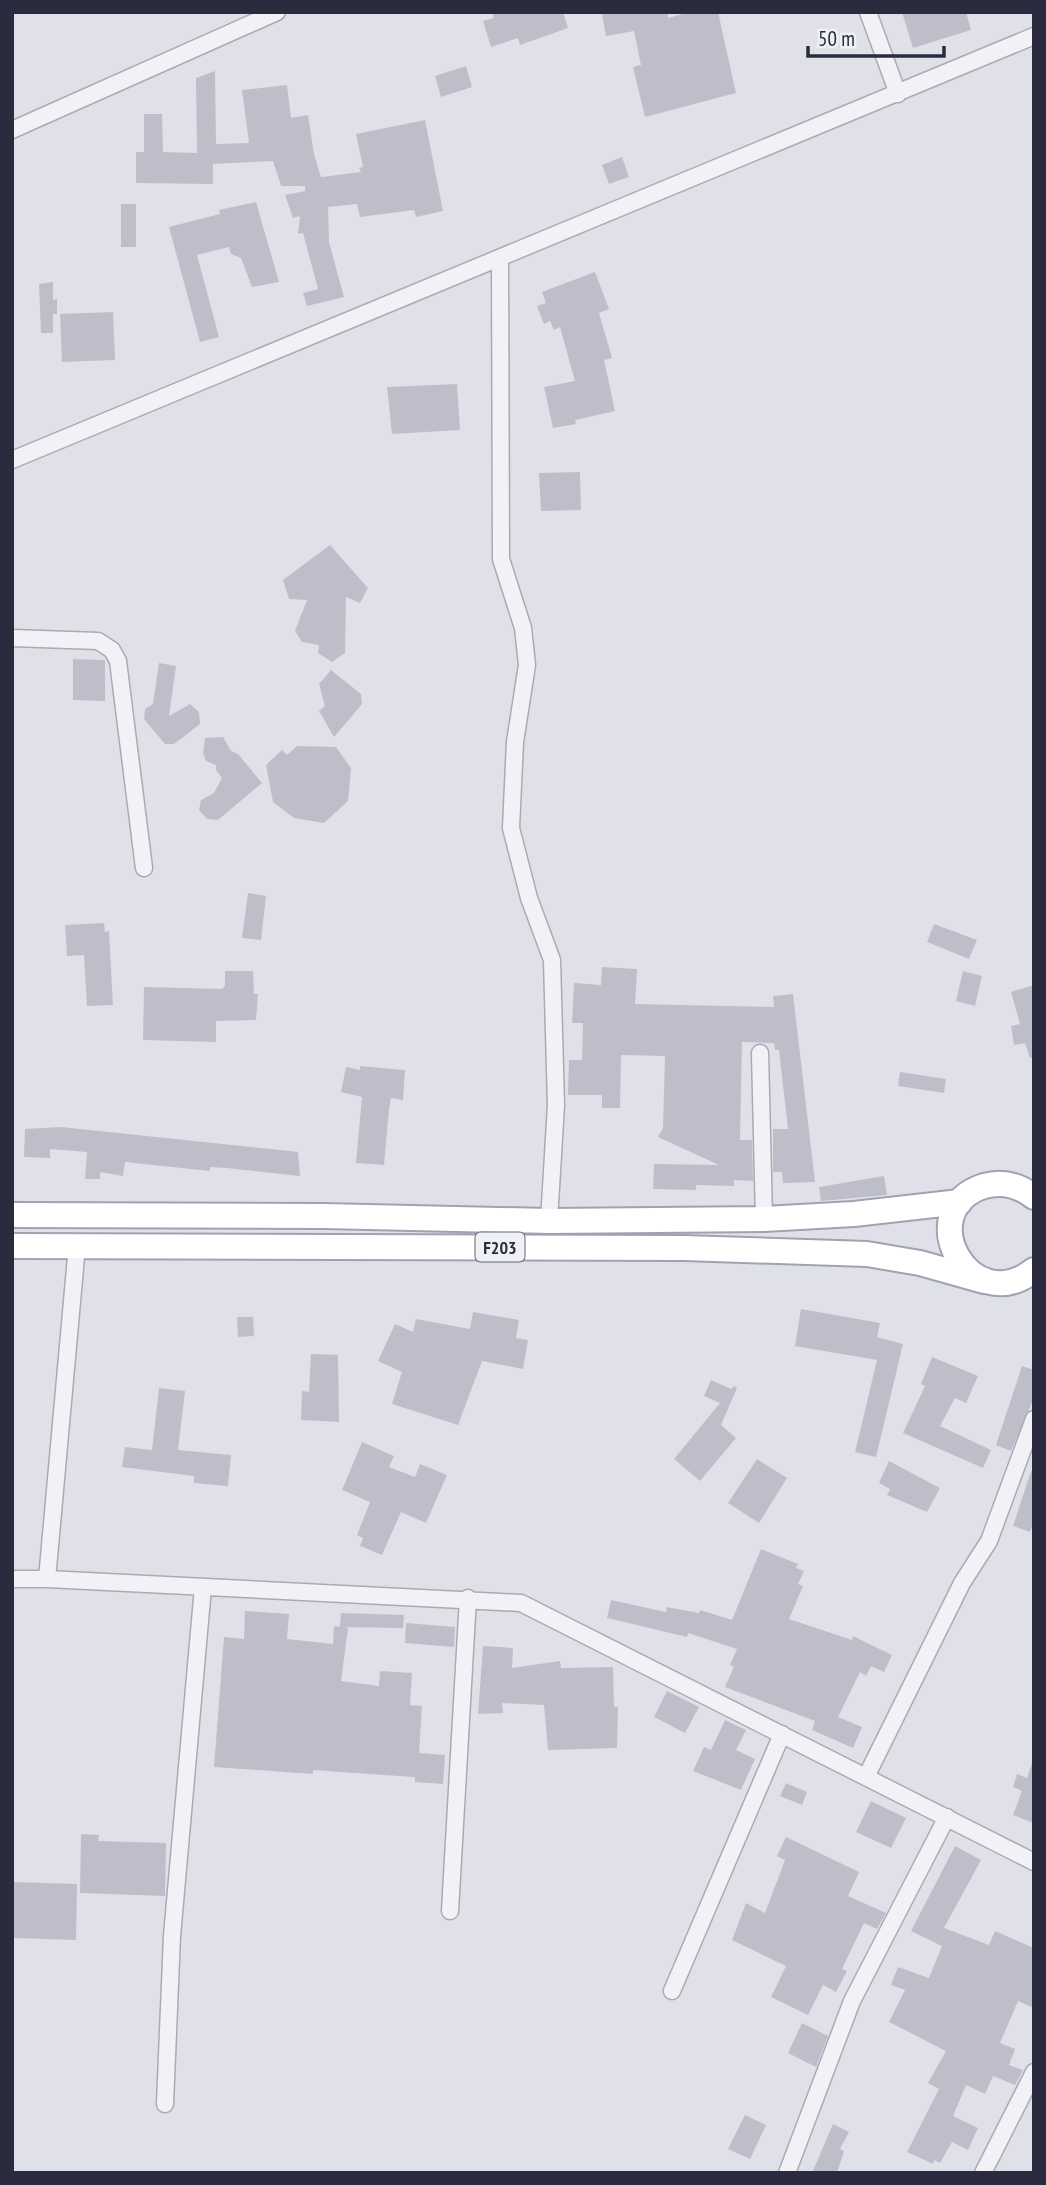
<svg xmlns="http://www.w3.org/2000/svg" width="1046" height="2185" viewBox="0 0 1046 2185" font-family="'PT Sans Narrow',sans-serif">
  <style>
    .building { fill: #bebeca }
    .lines { fill: none; stroke-linecap: round; stroke-linejoin: round }
    .street-casing { stroke: #a9aab5; stroke-width: 19 }
    .primary-casing { stroke: #a0a2b2; stroke-width: 28 }
    .street { stroke: #f2f2f6; stroke-width: 16 }
    .primary { stroke: #fff; stroke-width: 24 }
    .labels { text-anchor: middle; dominant-baseline: central; stroke-width: 5; stroke-linejoin: round; paint-order: stroke }
    .shield { fill: #eff0f5; stroke: #656675; stroke-width: 2 }
    .shield-label { font-size: 18px; font-weight: bold; fill: #2a2b3e }
  </style>
  <rect width="100%" height="100%" fill="#e0e1e8"/>
  <path class="building" d="M492,12H563L568,28L520,45L518,38L491,47L483,21L494,18Z
    M615,12H668V18L690,12H718L736,93L645,117L633,67L641,65L634,31L606,36L602,14Z
    M902,12H966L971,30L913,48Z
    M466,66L472,87L441,97L435,76Z
    M215,71L216,144L249,143L242,90L287,85L291,118L308,115L314,154L321,177L361,172L359,168L363,167L356,134L425,120L443,211L416,217L414,210L360,217L357,204L328,207L329,242L344,297L307,306L303,293L318,289L303,233L298,234L300,216L293,218L285,195L305,191V186H281L273,161L213,164V184L136,183V152H144V114H162L163,152L197,153L196,78Z
    M622,157L629,177L609,184L602,165Z
    M256,202L279,282L252,287L241,258L231,254L229,247L197,255L219,337L200,342L169,227L220,214L219,210Z
    M121,204H136V247H121Z
    M595,272L609,309L599,313L612,358L604,360L615,411L575,420L576,424L553,428L544,387L575,381L560,327L554,330L550,321L544,324L537,306L546,303L542,292Z
    M53,282V300L57,299V314H53V333H41L39,284Z
    M113,312L115,360L62,362L60,314Z
    M457,384L460,430L392,434L387,387Z
    M580,472L581,510L541,511L539,473Z
    M330,545L368,588L360,603L346,597L345,653L332,662L318,653L319,645L302,642L295,631L307,600L289,599L283,580Z
    M73,659L105,660V701L73,700Z
    M159,663L176,666L169,716L190,704L199,712L200,724L174,744H165L144,719L145,709L153,704Z
    M331,670L361,694L362,704L334,737L319,711L325,706L319,684Z
    M223,737L231,751L238,754L262,783L218,820L207,819L199,810L201,800L214,793L222,778L216,770V765L206,761L203,753L205,738Z
    M297,746L336,747L351,768L348,801L324,823L294,818L273,802L266,765L282,750L287,755Z
    M248,893L266,896L261,940L242,938Z
    M104,923L105,932L109,931L113,1005L87,1006L84,955L67,956L65,925Z
    M934,924L977,940L969,959L927,942Z
    M602,967L637,969L635,1004L774,1007L773,996L793,994L815,1182L783,1183L782,1172H773V1129H788L779,1050H775L774,1043L742,1042L740,1140H752L753,1181L734,1180V1186L696,1185V1190L653,1189L654,1164L719,1165L658,1137L663,1128L665,1056L621,1055L620,1108H602V1095H568L569,1060H582L583,1023H572L574,983L601,985Z
    M225,971H253L254,994H258L256,1020L216,1021V1042L143,1040L144,987L222,989L225,986Z
    M963,971L982,976L975,1006L956,1001Z
    M1034,985V1057L1030,1058L1025,1043L1014,1045L1011,1026L1020,1024L1011,992Z
    M360,1066L405,1070L403,1100L391,1098L389,1109L384,1165L356,1163L362,1097L341,1092L346,1067L360,1070Z
    M900,1072L946,1079L944,1093L898,1086Z
    M61,1127L298,1152L300,1176L227,1168L210,1167V1171L125,1162L123,1176L100,1172V1179H85L87,1152L50,1149V1158L24,1157L25,1129Z
    M884,1176L887,1195L821,1201L819,1187Z
    M801,1309L880,1323L877,1337L903,1344L876,1457L855,1452L877,1360L795,1346Z
    M473,1312L519,1320L516,1338L528,1340L523,1369L482,1361L458,1425L392,1404L402,1372L378,1361L395,1324L413,1332L416,1319L470,1329Z
    M237,1317H253L254,1336L238,1337Z
    M311,1354L338,1355L339,1422L301,1420L302,1391L309,1392Z
    M932,1357L978,1376L966,1403L955,1398L940,1426L991,1450L983,1468L903,1433L925,1386L921,1384Z
    M1022,1366L1034,1370V1398L1011,1451L996,1445Z
    M711,1380L731,1389L734,1386L737,1388L721,1425L736,1438L700,1481L674,1459L720,1403L704,1396Z
    M159,1388L185,1391L178,1450L231,1455L228,1486L194,1483V1476L122,1467L125,1447L152,1450Z
    M362,1442L394,1456L389,1467L415,1477L420,1464L447,1475L426,1523L401,1512L382,1555L360,1546L363,1538L357,1535L370,1502L342,1490Z
    M757,1459L787,1478L759,1523L728,1503Z
    M889,1461L940,1488L927,1512L887,1495L890,1489L879,1483Z
    M1031,1471H1034V1522L1030,1532L1013,1526Z
    M761,1549L798,1564L796,1568L804,1571L798,1584L803,1586L789,1619L852,1640L853,1636L892,1655L884,1672L871,1666L866,1676L860,1672L838,1717L862,1727L853,1748L812,1730L815,1721L725,1687L734,1667L730,1665L737,1649L688,1633L687,1637L607,1618L611,1600L666,1612L667,1607L699,1613L700,1610L732,1620Z
    M245,1611L289,1614L287,1639L333,1644L334,1626L348,1628L341,1681L379,1686L380,1671L412,1673L410,1705L422,1706L419,1753L445,1755L443,1784L415,1782V1777L369,1774L313,1770V1774L214,1767L224,1637L244,1639Z
    M341,1613L404,1615L403,1628L340,1627Z
    M406,1623L455,1627L454,1647L405,1643Z
    M483,1646L513,1648L512,1668L560,1661L561,1668L613,1667L614,1707H618L617,1748L548,1750L544,1705L502,1703L503,1713L478,1714Z
    M667,1691L699,1707L685,1733L654,1717Z
    M725,1720L746,1730L736,1750L755,1759L741,1790L693,1771L704,1747L711,1750Z
    M1032,1763H1034V1823L1013,1815L1022,1791L1013,1787L1017,1774L1027,1778Z
    M786,1783L807,1792L802,1805L780,1796Z
    M871,1801L906,1818L891,1848L856,1832Z
    M81,1834L99,1835L98,1841L166,1843L165,1896L80,1893Z
    M786,1837L859,1872L848,1896L886,1913L877,1929L864,1923L842,1969L847,1971L836,1992L823,1985L808,2015L771,1997L786,1966L732,1940L746,1903L765,1913L785,1860L777,1856Z
    M955,1846L981,1860L944,1928L989,1945L995,1931L1034,1948V2008L1018,2001L1000,2043L1015,2049L1009,2065L1023,2070L1015,2085L993,2076L985,2094L966,2085L953,2116L978,2128L968,2150L952,2142L940,2163L934,2160L933,2164L907,2152L939,2089L928,2083L946,2051L889,2022L905,1990L891,1985L898,1967L929,1978L942,1946L911,1931Z
    M12,1882L77,1884L76,1940L12,1938Z
    M802,2023L828,2036L816,2067L788,2053Z
    M745,2115L766,2125L750,2159L728,2149Z
    M833,2124L849,2132L840,2149L844,2151L837,2173H812Z"/>
  <g class="lines">
    <g class="street-casing">
      <path id="street" d="M868,12L898,94
        M12,130L277,12
        M500,258L501,559L523,628L527,665L515,742L511,828L529,898L552,960L556,1105L549,1221
        M12,460L1034,36
        M12,638L98,641L112,650L118,661L144,868
        M760,1053L764,1219
        M77,1246L47,1579L521,1603L1034,1862
        M12,1579H47
        M866,1777L962,1583L989,1541L1034,1419
        M450,1911L468,1598
        M672,1991L782,1734
        M165,2104L172,1936L203,1587
        M787,2173L852,2001L947,1817
        M983,2173L1034,2072"/>
    </g>
    <g class="primary-casing">
      <path id="primary" d="M1034,1197C1019,1185 1002,1181 984,1186C910,1210 970,1321 1034,1270
        M12,1215L324,1216L549,1221L764,1219L854,1214L960,1202
        M12,1246L684,1248L867,1254L920,1263L984,1281"/>
    </g>
    <use href="#street" class="street"/>
    <use href="#primary" class="primary"/>
  </g>
  <g class="labels">
    <rect class="shield" x="475.5" y="1232.5" width="49" height="29" rx="5"/>
    <g class="shield-label">
      <text x="500" y="1247">F203</text>
    </g>
  </g>
  <rect width="1046" height="2185" fill="none" stroke="#2a2b3e" stroke-width="28"/>
  <path d="M808 46v10h136v-10" fill="none" stroke="#2a2b3e" stroke-width="3.5"/>
  <text x="818" y="46" font-size="21" fill="#2a2b3e" stroke="#eff0f5" stroke-width="5" paint-order="stroke">50 m</text>
</svg>
